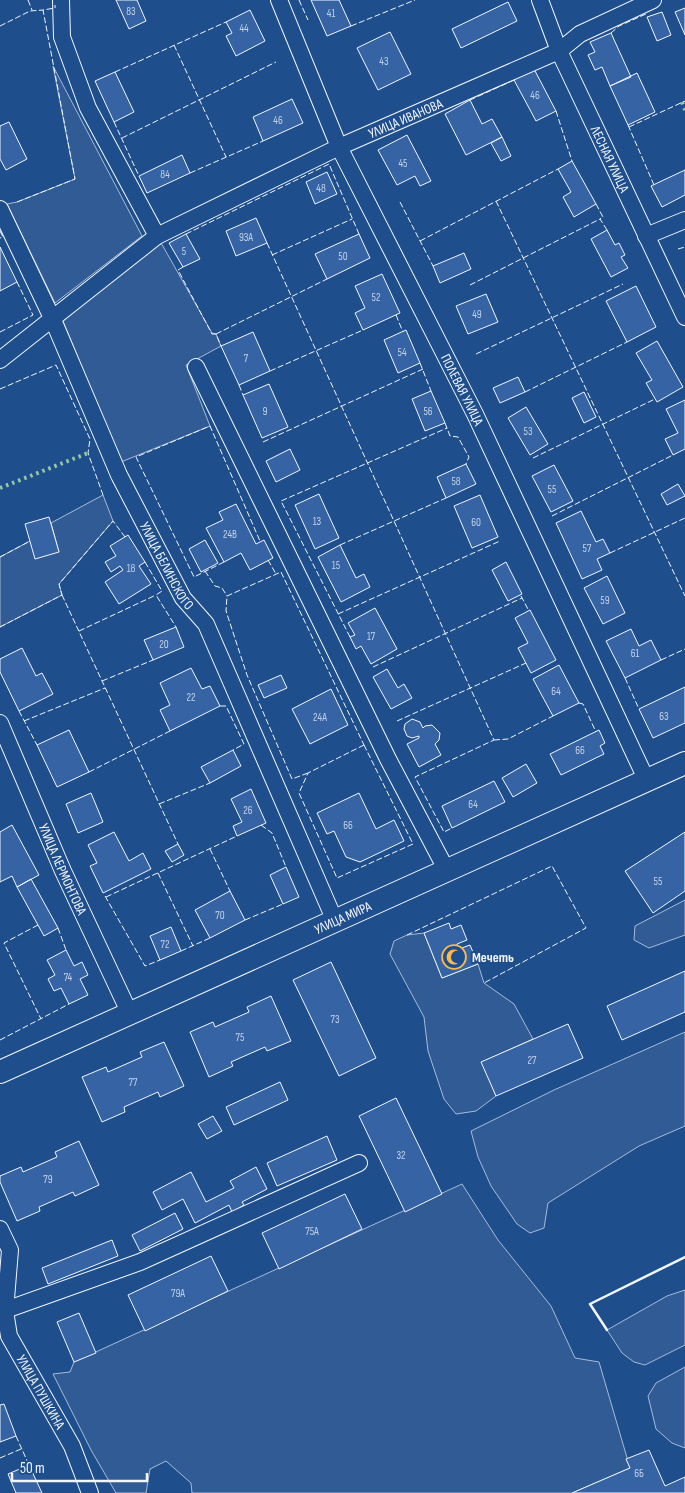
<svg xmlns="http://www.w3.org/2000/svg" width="685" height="1493" viewBox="0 0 685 1493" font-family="'Sofia Sans Condensed',sans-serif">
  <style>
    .built { fill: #305b95; stroke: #a8bbd7 }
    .building { fill: #3563a3; stroke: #f2f6ff }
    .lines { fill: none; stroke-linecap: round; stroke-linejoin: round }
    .street-casing { stroke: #f2f6ff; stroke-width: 18 }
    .secondary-casing { stroke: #f2f6ff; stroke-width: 24 }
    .street { stroke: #1f4e8c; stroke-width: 16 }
    .secondary { stroke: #1f4e8c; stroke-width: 22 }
    .hedge { stroke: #97c8a6; stroke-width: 4; stroke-dasharray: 2.5 4; stroke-linecap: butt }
    .fence { stroke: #f2f6ff; stroke-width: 1; stroke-dasharray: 6 2.5; stroke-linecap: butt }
    .wall { stroke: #f2f6ff; stroke-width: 2.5 }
    .labels { text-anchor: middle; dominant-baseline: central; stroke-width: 4; stroke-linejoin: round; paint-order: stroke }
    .number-label { font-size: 11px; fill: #c3d1e8 }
    .street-label { font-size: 14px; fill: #f2f6ff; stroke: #1f4e8c }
    .poi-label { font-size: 14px; font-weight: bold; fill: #f2f6ff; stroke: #1f4e8c; text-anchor: start }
  </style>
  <rect width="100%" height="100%" fill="#1f4e8c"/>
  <path class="built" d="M53,66L142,236L55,303L7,204L17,202L75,179Z
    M160,241L212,333L216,334L221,346L186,365L210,426L121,462L63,321Z
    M103,495L113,521L59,584L62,595L0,627V557L30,541L59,552L51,523Z
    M685,900V935L649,948L634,940L635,926Z
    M424,933L442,978L478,964L484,983L514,1004L533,1039L482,1062L496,1096L476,1111L456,1114L444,1099L428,1051L424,1017L390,954L394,941L407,935Z
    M685,1032V1126L639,1146L548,1203L544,1228L530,1233L517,1224L491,1186L478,1157L471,1131L554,1090Z
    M462,1184L498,1240L551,1306L575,1358L599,1362L630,1468L572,1493H192L191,1483L166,1461L150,1469L146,1493H116L91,1450L53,1374L70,1372L74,1362Z
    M685,1290V1345L645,1365L634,1362L622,1353L607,1330L667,1296Z
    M685,1367V1448L672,1443L656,1429L648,1396L656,1383Z"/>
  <path class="building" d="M116,0H137L146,21L129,29Z
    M311,0H339L351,26L327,36Z
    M508,2L517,21L461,48L452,29Z
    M685,8V35L675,12Z
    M250,10L265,41L236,56L226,36L232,33L226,22Z
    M662,12L671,35L657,41L647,17Z
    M390,32L411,74L378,90L357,48Z
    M611,33L631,77L610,86L602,67L595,70L588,55L595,52L590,42Z
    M534,69L556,111L536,121L514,80Z
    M115,72L134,112L114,122L95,81Z
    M637,73L655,112L628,125L610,86Z
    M292,99L303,123L263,141L253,117Z
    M470,100L482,124L492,119L502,137L466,155L445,114Z
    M9,122L27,159L6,170L0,159V126Z
    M407,135L431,181L420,186L415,176L397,185L378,150Z
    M502,137L511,156L501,161L491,143Z
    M182,155L190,173L147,193L139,176Z
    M572,161L596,204L574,217L563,197L571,192L558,169Z
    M685,170V195L662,207L651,186Z
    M327,172L337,194L315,204L306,182Z
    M256,218L267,243L236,256L226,231Z
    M607,230L615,245L619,243L625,255L621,257L628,268L611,277L591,239Z
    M186,234L200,259L183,267L169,243Z
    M359,234L370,258L327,279L315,254Z
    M0,247L17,282L0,291Z
    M464,253L471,269L440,283L433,266Z
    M382,274L400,313L363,330L355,313L365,308L355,286Z
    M636,286L656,327L627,342L606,301Z
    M486,294L498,322L468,334L456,306Z
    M406,330L420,363L398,373L384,340Z
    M253,332L270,371L239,385L221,346Z
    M657,341L683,387L657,402L646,383L652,380L636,353Z
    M518,377L525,392L500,403L493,388Z
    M269,384L288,427L262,438L243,395Z
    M431,391L445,423L425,431L412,399Z
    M584,392L596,417L584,423L572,398Z
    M685,400V449L673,455L665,439L678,433L666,409Z
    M526,407L548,444L530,455L508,418Z
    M290,449L300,470L276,482L266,461Z
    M466,464L476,484L446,498L437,477Z
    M554,465L573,501L551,512L532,476Z
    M678,484L685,496L667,505L661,494Z
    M319,494L339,538L315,549L295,505Z
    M480,495L498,537L472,548L454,506Z
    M236,504L256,544L264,540L273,558L250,570L241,553L224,562L206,528L223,520L219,512Z
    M581,511L596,542L603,539L610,553L597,559L602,570L582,579L556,523Z
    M49,517L59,552L35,559L25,524Z
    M128,535L145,562L139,566L151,584L119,604L105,582L123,570L120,566L111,572L105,562L116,556L110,546Z
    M205,540L218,563L201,572L189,549Z
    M340,545L356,578L364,574L370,587L341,602L318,557Z
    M506,562L522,594L508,601L492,570Z
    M607,576L625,613L603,624L584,588Z
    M375,608L397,649L371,664L361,646L356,649L350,637L355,635L348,623Z
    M530,610L556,660L531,673L518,648L528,643L515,618Z
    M176,627L184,647L153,660L144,640Z
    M631,629L639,646L651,640L661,660L625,678L606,641Z
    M22,648L36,676L42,673L53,694L19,711L0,672V659Z
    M559,665L579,703L553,716L533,679Z
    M191,668L202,689L210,686L220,706L170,731L160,710L170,705L160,683Z
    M387,669L398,688L404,684L412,698L391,709L373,677Z
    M281,675L287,688L264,698L258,685Z
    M685,687V723L653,738L639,709Z
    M331,689L348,725L310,744L292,709Z
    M412,719L420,722L423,728L425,726L432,725L440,733L439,740L435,744L441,755L419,767L407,744L419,738V736L412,738L407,736L404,729L405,724Z
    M69,730L89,772L57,787L37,745Z
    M599,730L605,743L600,746L604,754L561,775L550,754Z
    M233,750L241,766L210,783L201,767Z
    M526,764L537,783L513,797L502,778Z
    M494,781L505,802L452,828L442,806Z
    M251,789L266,823L237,836L233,826L242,822L231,799Z
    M91,793L103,822L78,833L66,804Z
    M359,793L376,829L394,820L404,841L360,862L346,857L334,831L327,834L317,813Z
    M12,825L39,875L17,887L12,876L0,882V832Z
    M114,832L129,861L143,853L151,869L103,893L90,866L97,863L88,845Z
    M685,832V891L653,913L625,871Z
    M178,844L184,855L172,862L165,851Z
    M286,867L299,897L283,904L270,875Z
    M31,879L58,928L44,936L17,887Z
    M230,891L245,920L210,938L195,910Z
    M449,923L451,929L461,925L467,940L457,944L459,949L470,945L478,964L442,978L424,933Z
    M171,927L181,951L160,960L150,936Z
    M66,950L74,966L82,962L88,975L80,979L88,995L69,1004L61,988L54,991L48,979L55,975L47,960Z
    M331,962L376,1058L339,1076L293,980Z
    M685,971V1012L622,1040L607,1006Z
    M271,996L291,1041L267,1051L265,1047L231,1062L233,1066L209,1077L190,1032L213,1022L215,1027L249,1012L247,1007Z
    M568,1024L583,1058L496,1096L481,1062Z
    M164,1042L184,1086L160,1097L158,1092L124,1107L125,1112L102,1122L82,1077L106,1067L108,1072L142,1057L140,1052Z
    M280,1082L288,1100L234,1125L226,1107Z
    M396,1098L442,1194L405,1212L359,1116Z
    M213,1116L222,1131L207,1139L198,1124Z
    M327,1136L337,1160L277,1186L267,1163Z
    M79,1141L99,1185L75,1196L73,1192L39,1207L40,1211L17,1221L0,1182V1176L21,1167L23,1172L57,1157L55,1152Z
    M256,1167L267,1189L242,1202L244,1205L232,1212L229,1205L195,1223L183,1199L162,1210L153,1192L191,1172L206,1202L234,1188L230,1181Z
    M345,1194L362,1229L279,1269L262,1233Z
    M175,1213L183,1229L140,1251L132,1235Z
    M112,1240L118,1256L48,1284L42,1268Z
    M211,1256L228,1291L145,1331L128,1295Z
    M79,1313L96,1353L74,1362L57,1322Z
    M4,1404L16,1436L0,1442V1405Z
    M649,1450L665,1486L685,1477V1493H572L630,1468L626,1459Z
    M29,1465L42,1493H16L8,1474Z"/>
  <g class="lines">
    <g class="street-casing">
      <g id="street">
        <path d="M61,0L62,37L88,108L157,236"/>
        <path id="s1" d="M279,0L339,147L475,414L647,781"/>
        <path id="s2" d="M540,0L559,51L685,317"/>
        <path id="s3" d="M0,209L53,320L119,475L183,598L206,624L335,921"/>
        <path d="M646,236L685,220"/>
        <path id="s4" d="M0,360L157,236L339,147L559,51L580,34L653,0"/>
        <path d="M196,367L388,759L447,871"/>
        <path id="s5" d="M0,723L63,871L130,1014"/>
        <path id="s6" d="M0,1229L10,1250L5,1311L9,1336L72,1446L90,1493"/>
        <path d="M0,1312L140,1262L359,1163"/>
      </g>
    </g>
    <g class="secondary-casing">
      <g id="secondary">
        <path id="s7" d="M0,1072L685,763"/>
      </g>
    </g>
    <use href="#street" class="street"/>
    <use href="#secondary" class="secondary"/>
    <path class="hedge" d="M682,102L685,110
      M0,488L88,453"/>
    <path class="fence" d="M28,0L32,10
      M299,0L308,20
      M0,26L30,11L43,10
      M351,26L415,0
      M611,33L619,26L646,14
      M174,45L226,157
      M115,72L226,22
      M470,100L514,80
      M556,111L572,161
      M114,122L139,176
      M628,125L654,185
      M629,127L685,101
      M122,138L276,62
      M190,173L263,141
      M496,201L685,596
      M17,202L75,179L43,10L55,8V5
      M400,202L433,266
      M596,204L603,217L600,219L607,230
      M0,231L3,237L0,238
      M186,234L329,164L359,234
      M420,241L558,169
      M267,243L494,740L415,777L444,832L452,828
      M678,249L685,247
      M272,255L352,219
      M183,267L178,270L212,334H216L221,346
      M470,285L600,219
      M396,315L403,332
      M0,332L33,315L17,282
      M216,334L327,279
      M476,354L623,284
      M420,363L431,391
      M270,371L363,330
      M239,385L243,395
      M0,389L56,365L90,439L88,453L103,495
      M525,392L627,342
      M445,423L450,436L458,437L469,457L466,464
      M263,442L423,369
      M533,458L655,399
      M552,516L673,455
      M340,545L446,498
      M610,553L685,518
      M0,557L30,541
      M268,560L276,574
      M145,562L162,591L156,595L176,627
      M224,562L194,577L136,457L210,426L260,541
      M205,571L215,586L222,588L227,596
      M62,595L178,844
      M521,596L529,611
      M338,614L500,541
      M0,627L62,595L59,584L113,521L125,537
      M79,631L156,595
      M350,637L281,501L447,428
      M661,660L685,649
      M373,667L522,598
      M625,678L639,709
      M102,681L153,660
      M579,703L583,704L596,732
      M220,706H226L244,744L233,750
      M19,711L37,745
      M24,721L105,688
      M397,721L526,663
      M494,740L508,739L553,716
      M364,745L413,844L337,878L299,793L308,773Z
      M89,772L170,731
      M308,773L292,779L247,675L226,611L227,596L281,572L364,745
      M159,804L210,783
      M261,825L272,833L286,867
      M210,849L230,891
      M158,873L193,946
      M105,896L145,966L160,960
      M106,897L237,836
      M245,920L283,904
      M38,925L4,943L41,1019
      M58,928L66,950
      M407,935L552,866L586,928L484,983
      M181,951L210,938
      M0,1040L69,1004
      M16,1436L29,1465
      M0,1458L21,1449"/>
    <path class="wall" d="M607,1330L590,1304L685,1257"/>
  </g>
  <defs>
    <g id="mosque-ring" transform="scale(1.25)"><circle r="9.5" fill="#1f4e8c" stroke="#ffb74d" stroke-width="1.5"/><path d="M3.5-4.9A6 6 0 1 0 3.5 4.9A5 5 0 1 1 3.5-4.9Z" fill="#ffb74d"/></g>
  </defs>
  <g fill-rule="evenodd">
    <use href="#mosque-ring" x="454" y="957"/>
  </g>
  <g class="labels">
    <g class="number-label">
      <text x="131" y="11">83</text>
      <text x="331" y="13">41</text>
      <text x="244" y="28">44</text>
      <text x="384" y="61">43</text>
      <text x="535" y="95">46</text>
      <text x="278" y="120">46</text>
      <text x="403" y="163">45</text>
      <text x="165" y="174">84</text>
      <text x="321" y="188">48</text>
      <text x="246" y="237">93А</text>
      <text x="184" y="251">5</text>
      <text x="343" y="256">50</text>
      <text x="376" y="297">52</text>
      <text x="477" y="314">49</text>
      <text x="402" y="352">54</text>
      <text x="246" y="358">7</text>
      <text x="265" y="411">9</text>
      <text x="428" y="411">56</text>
      <text x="528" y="431">53</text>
      <text x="456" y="481">58</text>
      <text x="552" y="489">55</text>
      <text x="317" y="521">13</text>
      <text x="476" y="522">60</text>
      <text x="230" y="534">24В</text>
      <text x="587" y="548">57</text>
      <text x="336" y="565">15</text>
      <text x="131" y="568">18</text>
      <text x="605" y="600">59</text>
      <text x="371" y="636">17</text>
      <text x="164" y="644">20</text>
      <text x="635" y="653">61</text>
      <text x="556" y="691">64</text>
      <text x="191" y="697">22</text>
      <text x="664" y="716">63</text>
      <text x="320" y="717">24А</text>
      <text x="580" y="750">66</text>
      <text x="473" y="804">64</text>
      <text x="248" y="810">26</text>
      <text x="348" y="825">66</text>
      <text x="658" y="881">55</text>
      <text x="220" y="915">70</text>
      <text x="165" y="944">72</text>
      <text x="68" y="977">74</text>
      <text x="335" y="1019">73</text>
      <text x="240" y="1037">75</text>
      <text x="532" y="1060">27</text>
      <text x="133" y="1082">77</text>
      <text x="401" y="1155">32</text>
      <text x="48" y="1179">79</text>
      <text x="312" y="1231">75А</text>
      <text x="178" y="1293">79А</text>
      <text x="639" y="1473">6Б</text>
    </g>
    <g class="street-label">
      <text stroke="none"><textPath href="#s4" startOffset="475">УЛИЦА ИВАНОВА</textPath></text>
      <text stroke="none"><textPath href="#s2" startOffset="174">ЛЕСНАЯ УЛИЦА</textPath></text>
      <text stroke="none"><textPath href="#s1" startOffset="431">ПОЛЕВАЯ УЛИЦА</textPath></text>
      <text stroke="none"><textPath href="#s3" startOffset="394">УЛИЦА БЕЛИНСКОГО</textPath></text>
      <text stroke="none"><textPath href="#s5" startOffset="159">УЛИЦА ЛЕРМОНТОВА</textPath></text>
      <text stroke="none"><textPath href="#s7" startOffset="376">УЛИЦА МИРА</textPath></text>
      <text stroke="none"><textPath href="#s6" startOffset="174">УЛИЦА ПУШКИНА</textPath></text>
    </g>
    <g class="poi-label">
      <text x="472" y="957">Мечеть</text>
    </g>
  </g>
  <path d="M12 1473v8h135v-8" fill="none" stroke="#f2f6ff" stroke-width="2.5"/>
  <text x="20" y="1473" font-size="15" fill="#f2f6ff" stroke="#1f4e8c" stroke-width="4" paint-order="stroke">50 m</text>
</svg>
